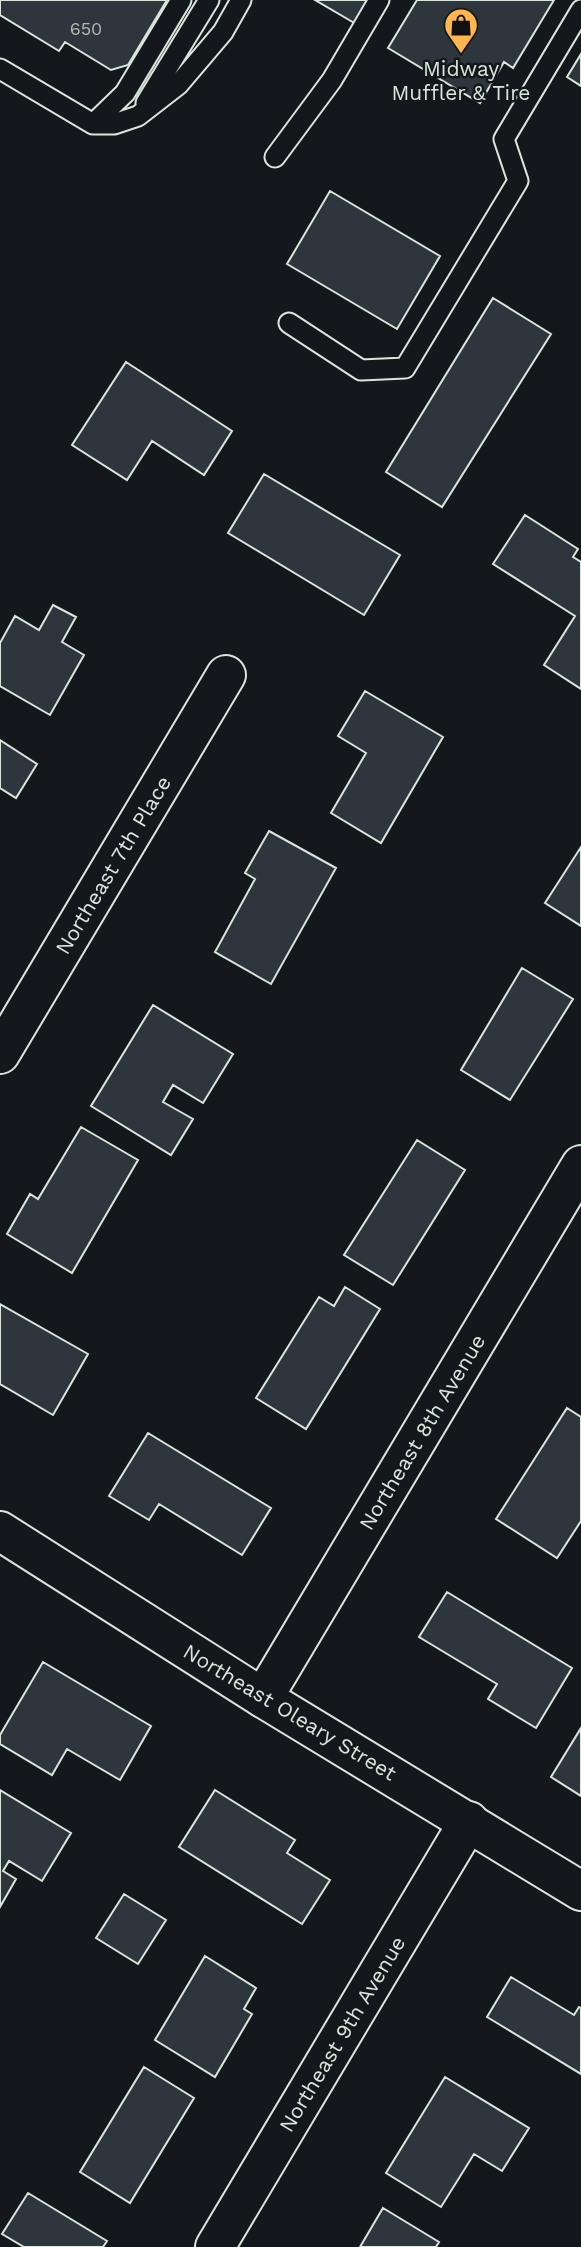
<svg xmlns="http://www.w3.org/2000/svg" width="581" height="2247" viewBox="0 0 581 2247" font-family="'Work Sans',sans-serif">
  <style>
    .building { fill: #2c363c; stroke: #d8e6dc; stroke-width: 2 }
    .lines { fill: none; stroke-linecap: round; stroke-linejoin: round }
    .lane-casing { stroke: #d8e6dc; stroke-width: 23 }
    .street-casing { stroke: #d8e6dc; stroke-width: 42 }
    .secondary-casing { stroke: #d8e6dc; stroke-width: 42 }
    .lane { stroke: #14181c; stroke-width: 19 }
    .street { stroke: #14181c; stroke-width: 38 }
    .secondary { stroke: #14181c; stroke-width: 38 }
    .labels { text-anchor: middle; dominant-baseline: central; stroke-width: 5; stroke-linejoin: round; paint-order: stroke }
    .number-label { font-size: 18px; fill: #adbab4 }
    .poi-label { font-size: 21px; fill: #d8e6dc; stroke: #14181c }
    .street-label { font-size: 21px; fill: #d8e6dc; stroke: #14181c }
  </style>
  <rect width="100%" height="100%" fill="#14181c"/>
  <path class="building" d="M0,0H167L128,65L111,70L65,42L59,51L0,15Z
    M315,0H370L356,24Z
    M417,0H554L513,68L504,62L480,103L388,48Z
    M581,54V86L567,77Z
    M330,191L440,256L397,329L287,264Z
    M493,298L551,334L442,507L386,472Z
    M126,362L232,431L204,475L152,441L127,480L72,445Z
    M264,474L400,555L364,615L228,533Z
    M525,515L578,549L573,557L581,562V689L544,665L575,616L493,564Z
    M53,605L76,617L62,642L84,655L50,715L0,686V643L15,616L39,630Z
    M365,691L443,737L381,843L331,813L366,753L338,736Z
    M0,740L37,764L16,798L0,788Z
    M269,831L336,868L271,984L215,952L255,879L245,873Z
    M581,847V926L545,903Z
    M522,968L573,999L510,1100L461,1070Z
    M153,1005L233,1054L203,1103L173,1085L163,1102L193,1119L171,1155L91,1106Z
    M81,1127L138,1160L72,1273L7,1234L30,1194L38,1199Z
    M417,1140L465,1170L393,1285L344,1255Z
    M345,1287L380,1309L306,1429L256,1398L319,1297L334,1306Z
    M0,1304L88,1354L53,1415L0,1384Z
    M567,1408L581,1417V1521L557,1558L496,1519Z
    M148,1433L271,1508L242,1555L159,1504L149,1520L109,1496Z
    M447,1592L572,1668L536,1728L488,1699L497,1684L419,1637Z
    M43,1662L151,1726L120,1780L67,1749L52,1775L0,1744V1735Z
    M581,1728V1796L551,1777Z
    M0,1790L71,1833L42,1881L9,1861L3,1871L16,1879L0,1907Z
    M215,1790L295,1840L287,1853L330,1880L302,1924L179,1847Z
    M124,1894L166,1920L138,1964L96,1938Z
    M205,1956L256,1988L244,2009L252,2014L215,2077L155,2040Z
    M511,1977L574,2015L579,2007L581,2008V2074L487,2017Z
    M144,2067L194,2098L130,2203L80,2172Z
    M445,2077L529,2128L502,2171L474,2154L441,2207L386,2173Z
    M28,2193L107,2241L103,2247H24L2,2234Z
    M383,2208L439,2242L436,2247H360Z"/>
  <g class="lines">
    <g class="lane-casing">
      <path id="lane" d="M0,69L93,124H114L138,116L178,85L223,32L241,0
        M146,103L209,0
        M93,124L125,93L181,0
        M275,157L332,80L379,0
        M289,323L361,370L405,368L518,181L504,139L581,10"/>
    </g>
    <g class="street-casing">
      <path id="street" d="M0,1054L226,675
        M263,1698L581,1165
        M215,2247L469,1821"/>
    </g>
    <g class="secondary-casing">
      <path id="secondary" d="M0,1531L263,1698L581,1891"/>
    </g>
    <use href="#lane" class="lane"/>
    <use href="#street" class="street"/>
    <use href="#secondary" class="secondary"/>
  </g>
  <defs>
    <g id="shop-pin" transform="scale(1.75)"><path d="M0 17L-7.5 6A9.5 9.5 0 1 1 7.5 6Z" fill="#ffb74d" stroke="#14181c"/><path d="M-5-2.5h2.3a2.7 3.5 0 0 1 5.4 0H5L5.5 6h-11ZM-1.5-2.5h3a1.5 2.3 0 0 0-3 0Z" fill="#111"/></g>
  </defs>
  <g fill-rule="evenodd">
    <use href="#shop-pin" x="461" y="25"/>
  </g>
  <g class="labels">
    <g class="number-label">
      <text x="86" y="28">650</text>
    </g>
    <g class="poi-label">
      <text x="461" y="68">Midway<tspan x="461" dy="24">Muffler &amp; Tire</tspan></text>
    </g>
    <g class="street-label">
      <text transform="translate(113 865) rotate(-59)">Northeast 7th Place</text>
      <text transform="translate(422 1432) rotate(-59)">Northeast 8th Avenue</text>
      <text transform="translate(290 1712) rotate(31)">Northeast Oleary Street</text>
      <text transform="translate(342 2034) rotate(-59)">Northeast 9th Avenue</text>
    </g>
  </g>
</svg>
